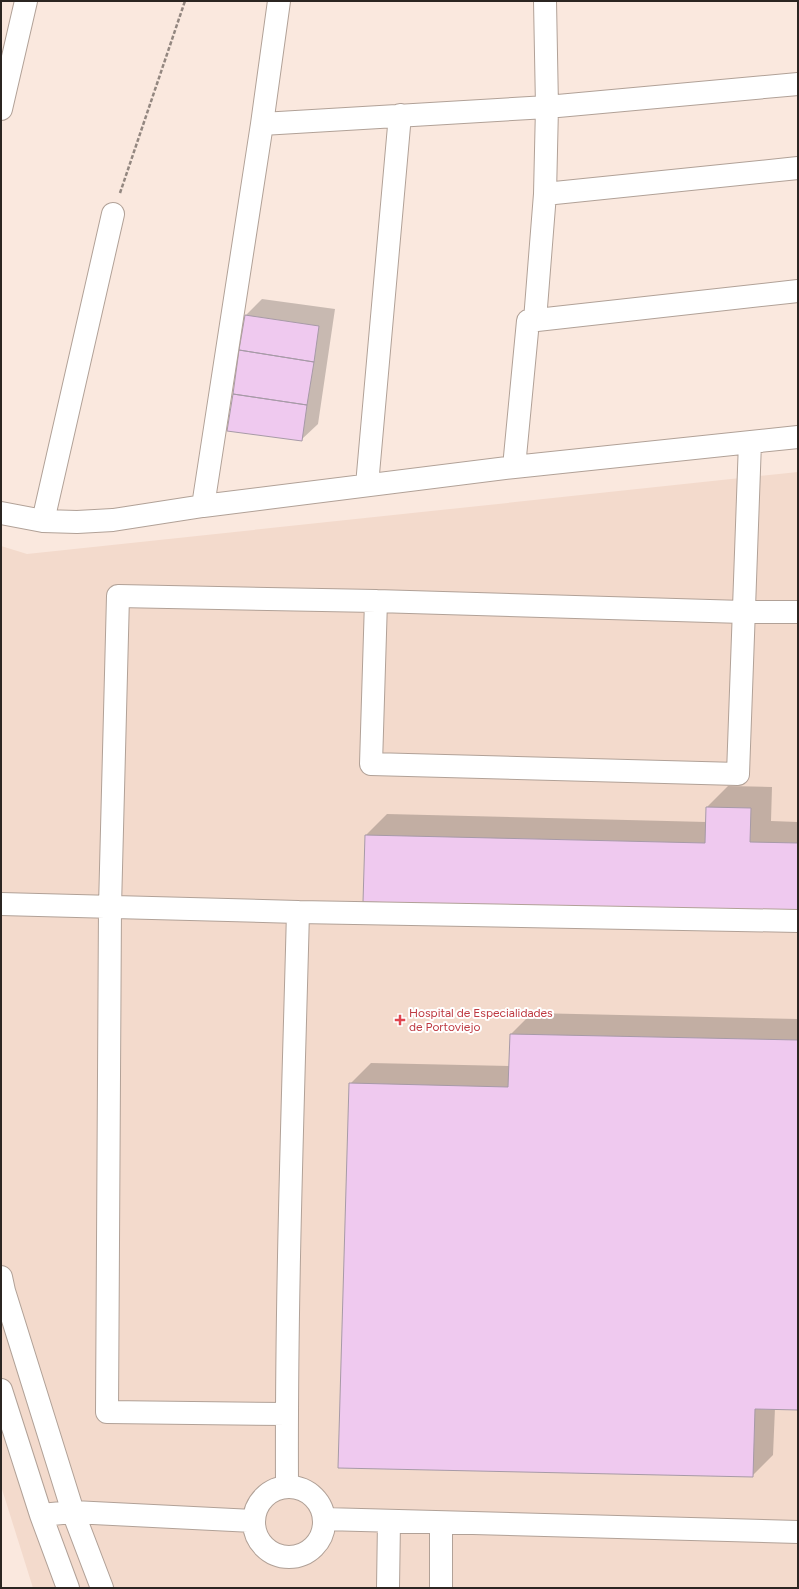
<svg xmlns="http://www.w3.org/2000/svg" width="799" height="1589" viewBox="0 0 799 1589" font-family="Figtree,sans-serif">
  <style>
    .built { fill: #f3dacc }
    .shadow { fill: #0003 }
    .building { fill: #efc9ef; stroke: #a79aa7 }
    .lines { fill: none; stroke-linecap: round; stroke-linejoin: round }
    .minor-casing { stroke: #b1a197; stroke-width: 24 }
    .path { stroke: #938780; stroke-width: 2.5; stroke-dasharray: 4 2; stroke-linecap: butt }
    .minor { stroke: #fff; stroke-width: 22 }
    .health-dot { fill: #e0444e; stroke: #fff; stroke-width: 1.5 }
    .labels { text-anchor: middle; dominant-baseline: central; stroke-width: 4; stroke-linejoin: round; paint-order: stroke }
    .health-label { font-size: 12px; fill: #be3a42; stroke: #fff; text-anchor: start }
  </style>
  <rect width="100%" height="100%" fill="#fae8de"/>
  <path class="built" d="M798,472V1588H33L1,1486V546L27,554Z"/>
  <path class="shadow" d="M262,299L335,309L318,424L301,440L246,315Z
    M728,786L772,787L771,821L798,822V912L364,901L366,835L387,814L707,822V807Z
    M532,1013L798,1019V1409L775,1408L773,1455L752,1476L350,1084L371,1063L510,1066L511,1034Z"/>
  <path class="building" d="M245,315L319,326L314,362L239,350Z
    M239,350L314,362L307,405L233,394Z
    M233,394L307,405L302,441L227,431Z
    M706,807L751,808L750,842L798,843V913L363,902L365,835L705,843Z
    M510,1034L798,1040V1410L755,1409L753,1477L338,1468L349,1083L508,1087Z"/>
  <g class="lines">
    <g class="minor-casing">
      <path id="minor" d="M1,109L26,1
        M262,124L547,107L798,84
        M545,194L798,168
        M535,320L545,194L547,107L545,1
        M514,467L528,321L798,291
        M367,485L400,115
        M203,506L262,124L279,1
        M1,513L43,521L77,522L113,520L203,506L514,467L798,437
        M43,521L113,214
        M376,601L371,764L738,774L750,442
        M1,904L298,912
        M1,1277L4,1291L73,1512L102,1588
        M1,1390L41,1515L68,1588
        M287,1414L107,1412L110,907L118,596L376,601L743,612H798
        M287,1486C286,1295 293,1104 298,912L798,921
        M254 1522a35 35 0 1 1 70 0a35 35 0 1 1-70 0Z
        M41,1515L73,1512L253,1521
        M324,1519L798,1532
        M388,1588L389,1521
        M441,1588V1523"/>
    </g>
    <path class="path" d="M120,193L185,1"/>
    <use href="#minor" class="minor"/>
  </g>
  <path class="health-dot" d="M398 1014h4v4h4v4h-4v4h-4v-4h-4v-4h4z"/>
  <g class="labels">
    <g class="health-label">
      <text x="409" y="1013">Hospital de Especialidades<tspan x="409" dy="14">de Portoviejo</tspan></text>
    </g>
  </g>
  <rect width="799" height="1589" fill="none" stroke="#2b2521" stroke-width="4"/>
</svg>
